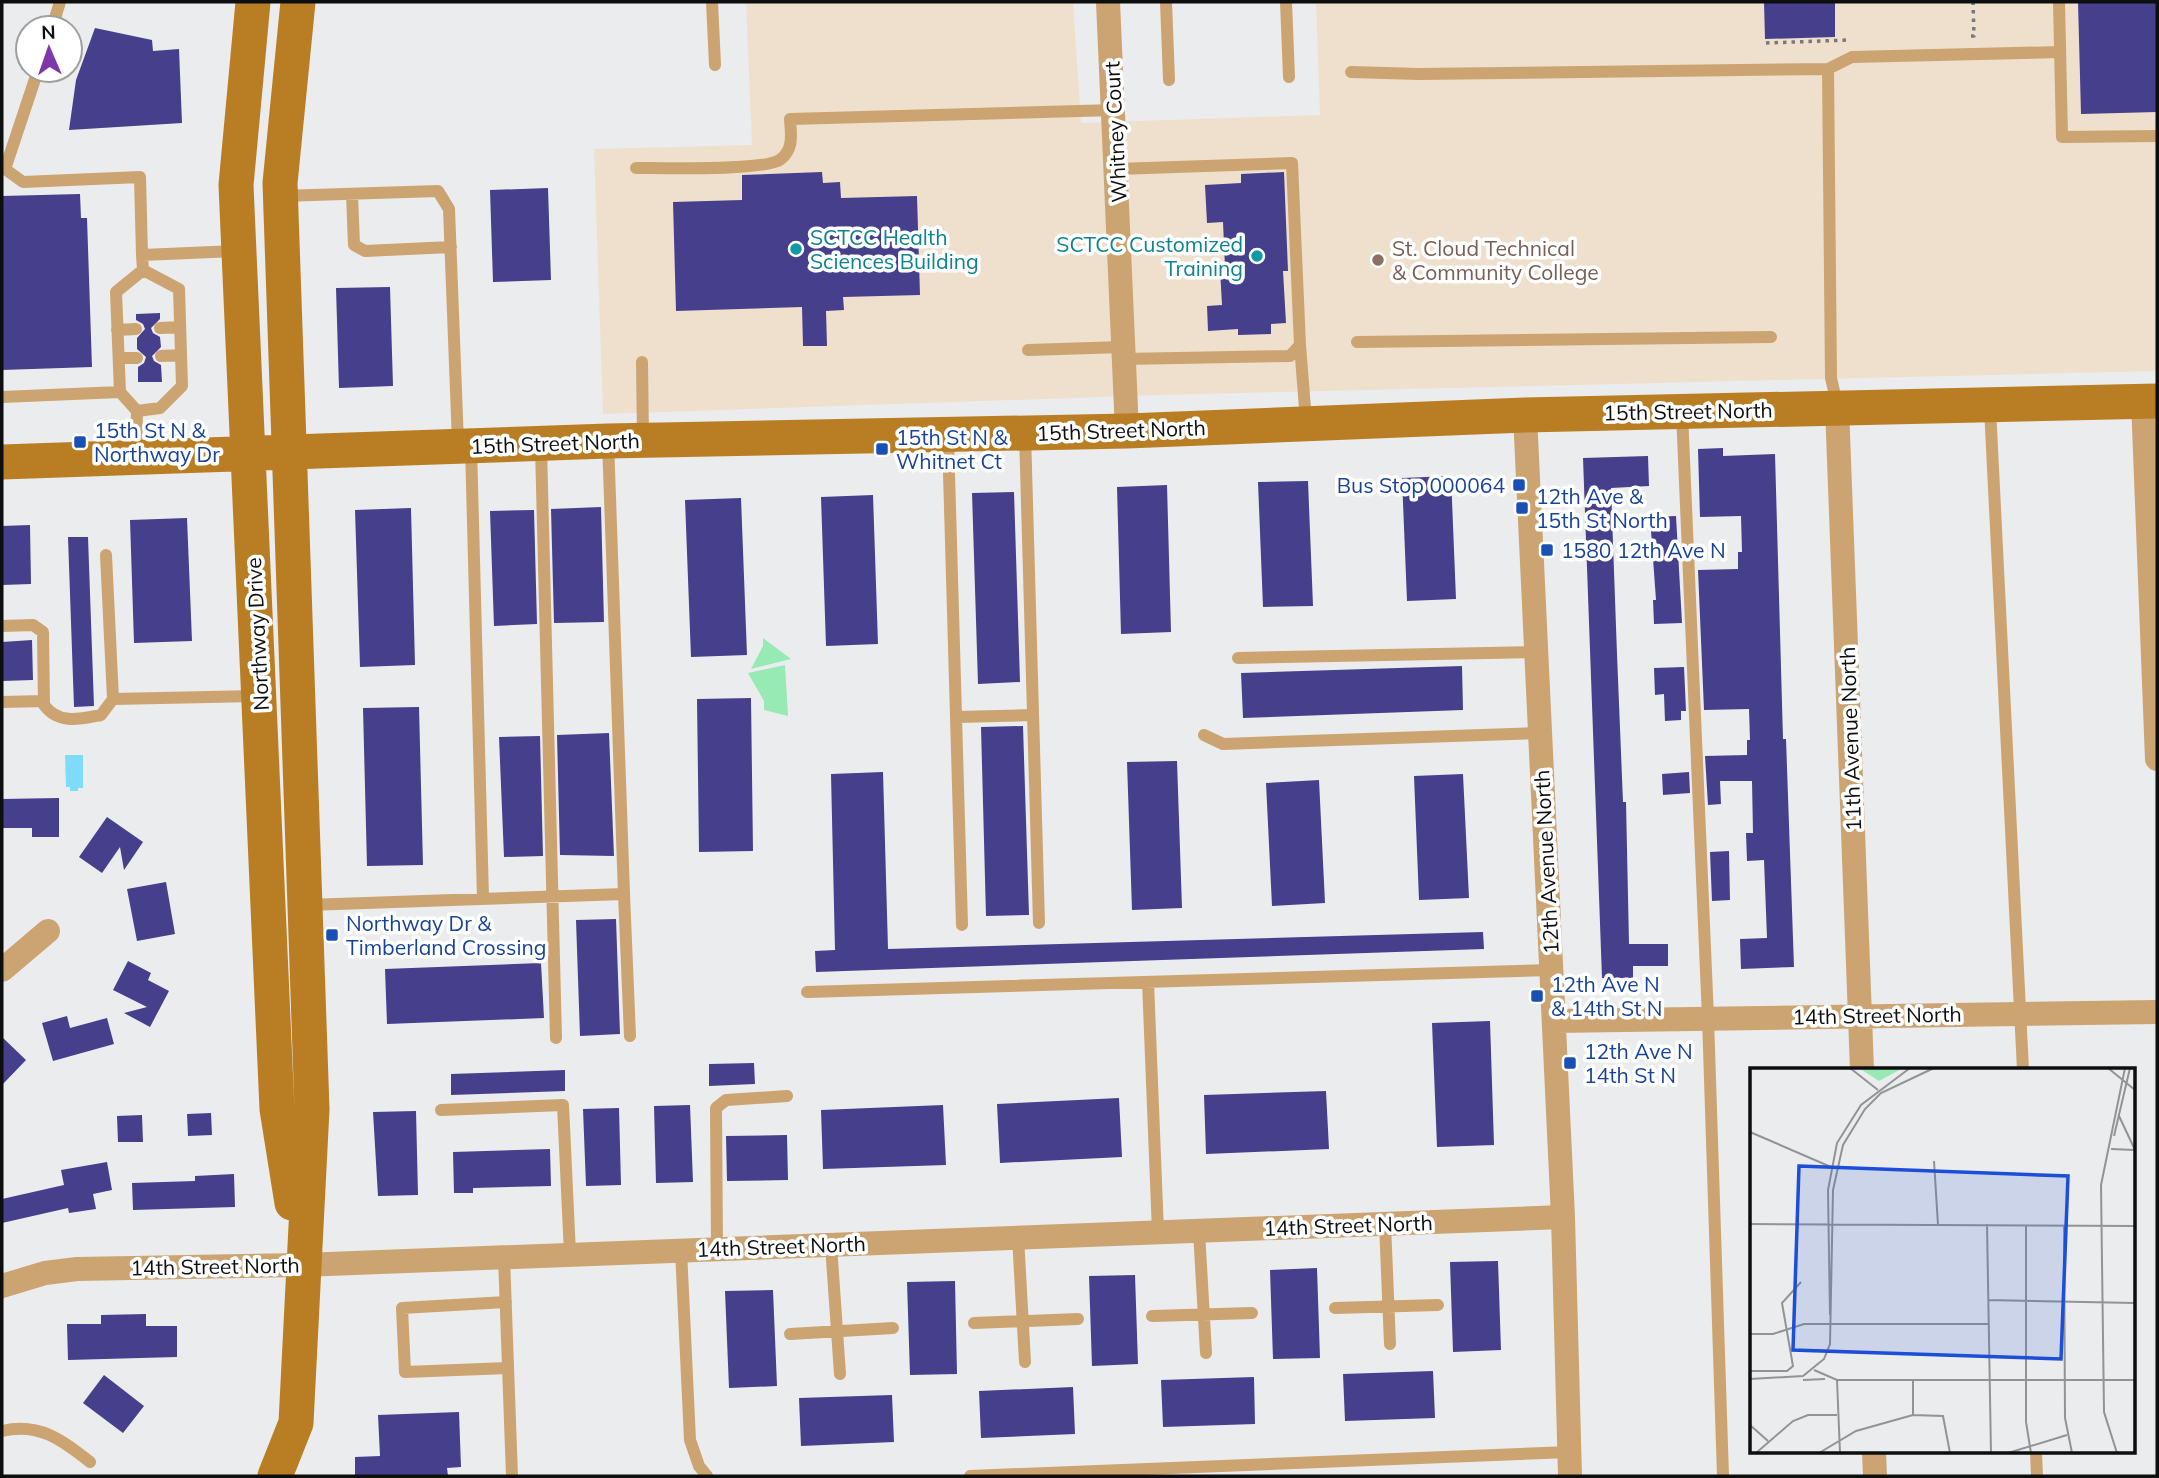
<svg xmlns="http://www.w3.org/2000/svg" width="2159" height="1478" viewBox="0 0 2159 1478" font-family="Mulish,sans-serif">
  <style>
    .education { fill: #eee0cd }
    .green { fill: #98eab4 }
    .water { fill: #7fdbfa }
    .building { fill: #463f8b }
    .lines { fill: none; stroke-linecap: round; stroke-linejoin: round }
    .path { stroke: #78797a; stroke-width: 3.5; stroke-dasharray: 3.5 5; stroke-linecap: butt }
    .lane { stroke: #cba471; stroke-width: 12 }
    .street { stroke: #cba471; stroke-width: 24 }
    .secondary { stroke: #b97e23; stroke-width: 35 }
    .culture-dot { fill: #0f9aa8; stroke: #fff; stroke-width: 2.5 }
    .education-dot { fill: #8d6e63; stroke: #fff; stroke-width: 2.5 }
    .transit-dot { fill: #1a4fb4; stroke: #fff; stroke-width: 2.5 }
    .labels { text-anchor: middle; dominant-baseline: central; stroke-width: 7; stroke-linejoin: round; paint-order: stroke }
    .street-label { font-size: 21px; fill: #0d0e0e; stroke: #fff }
    .culture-label { font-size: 21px; fill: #0d838f; stroke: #fff; text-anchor: start }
    .education-label { font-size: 21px; fill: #785e54; stroke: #fff; text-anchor: start }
    .transit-label { font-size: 21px; fill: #164399; stroke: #fff; text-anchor: start }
    .inset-road { fill: none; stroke: #929394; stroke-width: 2 }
    .view { fill: #1d4ed8; fill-opacity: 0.15; stroke: #1d4ed8; stroke-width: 3.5 }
    .inset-edge { fill: none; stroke: #0d0e0e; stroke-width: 3.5 }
  </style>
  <rect width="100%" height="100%" fill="#ebeced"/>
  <path class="education" d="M746,2H1073L1081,123L1320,115L1316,2H2157V371L1159,395L603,414L594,149L752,145Z"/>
  <path class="green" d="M763,638L791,659L751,669L763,646Z
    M785,665L788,716L764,710V701L748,673Z"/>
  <path class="water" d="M65,755H83V788H78V791H70V787H66Z"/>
  <path class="building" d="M1764,2H1835V37L1765,39Z
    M2078,2H2157V112L2081,114Z
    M95,28L152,40L153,51L179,49L182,123L69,130L76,80Z
    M822,172L823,183L840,182L841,198L917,196L920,295L843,297L844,310L826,311L827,346H803L802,307L676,311L673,202L742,200V175Z
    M1284,172L1288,271H1283L1286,323L1271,324V334L1238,335V329L1208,331L1207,306L1222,305L1220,269L1225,268L1223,222L1207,223L1205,185L1241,183V174Z
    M548,188L551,280L493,282L490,190Z
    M80,194L81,218H87L92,367L2,370V196Z
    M390,287L393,386L339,388L336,288Z
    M160,313V319L151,328L153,333L160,337L161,347L152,356L154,361L161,365L162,382H138V367L144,363L146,357L137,349V338L145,329L143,324L136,320V314Z
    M1723,448V456L1775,454L1783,739H1786L1794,967L1741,969L1740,939L1767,938L1764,860L1747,861L1746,833H1753L1752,781H1720L1721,804L1708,805L1705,756L1747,755V740H1750L1749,709L1704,710L1698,570L1738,569V552H1742L1741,516L1700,517L1698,449Z
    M1648,456L1649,486L1611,488L1617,654L1623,802H1626L1629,944H1668V966H1633V978H1602L1583,458Z
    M1451,476L1456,599L1407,601L1402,478Z
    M1308,481L1313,606L1263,607L1258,482Z
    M1167,485L1171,632L1121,634L1117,487Z
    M1014,492L1020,682L978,684L972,493Z
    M873,495L878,644L826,646L821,497Z
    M741,498L747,655L691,657L685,500Z
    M601,507L604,622L554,623L551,509Z
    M411,508L415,665L360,667L355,510Z
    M534,510L537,624L494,626L490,511Z
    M1676,516L1682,623L1654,624L1653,600H1656L1650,517Z
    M187,518L192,641L134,643L130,520Z
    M30,525L31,584L2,585V526Z
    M68,537H88L94,706L74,707Z
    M32,640L33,680L2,681V642Z
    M1462,666L1463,710L1243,718L1241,673Z
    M1684,667L1686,711H1681V720L1665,721L1664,694L1655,695L1654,668Z
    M751,698L753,851L699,852L697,699Z
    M419,707L423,865L367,866L363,708Z
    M1023,726L1029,915L986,916L981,727Z
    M609,733L614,856L560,855L557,735Z
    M540,736L543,856L504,857L499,737Z
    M1177,761L1182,908L1132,910L1127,762Z
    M883,772L888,949L1483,932L1484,949L816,972L815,951L835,950L831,774Z
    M1689,772L1690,793L1663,795L1662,774Z
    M1463,774L1469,898L1419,900L1414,776Z
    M1319,780L1325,903L1272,906L1266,783Z
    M59,798V837H32V828H2V799Z
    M107,817L143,842L124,870L120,847L102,873L79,857Z
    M1729,851L1730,900L1712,901L1710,852Z
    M166,882L175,934L137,941L127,889Z
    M616,919L620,1034L580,1036L576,920Z
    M128,961L151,973L148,980L169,991L150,1027L124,1013L147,1007L113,990Z
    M541,963L544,1018L387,1024L385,969Z
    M67,1016L70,1028L107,1018L114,1044L53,1061L42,1023Z
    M1490,1021L1494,1145L1437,1147L1432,1023Z
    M2,1037L26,1060L2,1085Z
    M754,1063L755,1084L709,1086V1064Z
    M565,1070V1091L451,1095V1074Z
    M1326,1091L1329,1149L1206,1154L1204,1095Z
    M1119,1098L1122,1157L1000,1163L997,1104Z
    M690,1105L693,1182L656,1183L654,1106Z
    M943,1105L946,1165L823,1169L821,1110Z
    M619,1108L621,1185L586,1186L583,1109Z
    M416,1111L418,1195L378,1196L373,1112Z
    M211,1113L212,1135L188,1136L187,1114Z
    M142,1115L143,1142H118L117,1116Z
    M787,1135L788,1180L727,1181L726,1136Z
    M550,1149L551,1186L473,1188V1193H454L453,1152Z
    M107,1162L112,1190L93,1194L96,1209L69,1213L68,1208L2,1223V1199L64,1185L61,1170Z
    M234,1174L235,1207L133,1210L132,1183L195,1181V1176Z
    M1498,1261L1501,1350L1453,1352L1450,1262Z
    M1317,1268L1320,1358L1273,1359L1270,1270Z
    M1135,1275L1138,1364L1092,1366L1089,1276Z
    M955,1281L957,1374L910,1375L907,1282Z
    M773,1290L777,1386L729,1388L725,1291Z
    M146,1314V1326H177V1357L68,1360L67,1324H101V1315Z
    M1433,1371L1435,1418L1345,1421L1343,1374Z
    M104,1375L144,1406L123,1433L83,1403Z
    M1254,1377L1255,1424L1163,1427L1161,1380Z
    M1073,1387L1075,1434L981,1438L979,1391Z
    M892,1395L894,1442L801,1446L799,1398Z
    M459,1412L461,1467L447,1468L448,1476H355V1457L380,1456L378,1415Z"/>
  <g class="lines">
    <path class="path" d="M1971,36H1974L1973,2
      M1766,43L1848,40"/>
    <path class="lane" d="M712,2L715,65
      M1166,2L1169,80
      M1286,2L1289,77
      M2059,2L2062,137L2157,136
      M52,28L60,2
      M1828,69L1831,378L1837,404
      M1351,72L1419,74L1828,69L1852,57L2060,52
      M636,168C660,168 768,171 781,159C794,148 791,135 790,119L1115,110
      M2,169H5L38,70
      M5,169L23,182L140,177L142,255L236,251
      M1117,169L1292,163L1300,345L1290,356L1123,359
      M352,194L354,245L365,251L451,247
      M281,196L438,191L449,209L458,443
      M160,328L180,327
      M117,330L136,329
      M1357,342L1771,337
      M1300,345L1306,421
      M1028,350L1123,347
      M161,356L181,355
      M119,358H137
      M642,362L643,440
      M2,397L120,392
      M1990,408L2023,1070
      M137,411L120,392L116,292L143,270
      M1682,413L1708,1018L1723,1476
      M1025,433L1039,923
      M948,438L962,925
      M471,447L483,898
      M541,447L556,1038
      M136,455L137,411L160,408L182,386L179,289L143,270L142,255
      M106,555L113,699L256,696
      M2,626L33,625L43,632L44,705C59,725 80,719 101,715L113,699
      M1238,658L1536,652
      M2,702L44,701
      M957,717L1033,715
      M1204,735L1223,744L1540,733
      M624,894L630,1036
      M308,905L624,894L608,441
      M1148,982L1158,1232
      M807,992L1551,970
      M441,1110L563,1105L570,1254
      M1385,1224L1390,1344
      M1199,1231L1206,1353
      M1018,1237L1025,1362
      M831,1245L840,1374
      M717,1249L716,1108L726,1100L787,1096
      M681,1250L690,1440L699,1466L707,1476
      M504,1257L512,1476
      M506,1302L402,1308L405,1372L508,1368
      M1335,1308L1438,1305
      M1152,1316L1252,1313
      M974,1323L1078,1319
      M790,1334L893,1328
      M2,1431C39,1422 62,1440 90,1462
      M2036,1452L2037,1476
      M970,1476L1570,1452"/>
    <path class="street" d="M1108,2L1127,431
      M2143,401L2157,759
      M1837,407L1862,1070
      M1525,415L1563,1217L1570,1476
      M2,970L48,931
      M1554,1021L2157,1012
      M2,1286L45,1273L77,1269L302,1265L1563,1217
      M1874,1452L1875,1476"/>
    <path class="secondary" d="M253,2L236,185L277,1109L292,1203
      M2,462L608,441L1127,431L1525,415L2157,401
      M275,1476L296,1423L312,1109L280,183L298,2"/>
  </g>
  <g class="culture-dot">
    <circle cx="796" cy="249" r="7"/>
    <circle cx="1257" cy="256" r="7"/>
  </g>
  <circle class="education-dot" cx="1378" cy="260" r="7"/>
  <g class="transit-dot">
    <rect x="73" y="435" width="14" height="14" rx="3.5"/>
    <rect x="875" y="442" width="14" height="14" rx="3.5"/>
    <rect x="1512" y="478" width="14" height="14" rx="3.5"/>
    <rect x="1515" y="501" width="14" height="14" rx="3.5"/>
    <rect x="1540" y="543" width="14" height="14" rx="3.5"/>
    <rect x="325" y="928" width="14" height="14" rx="3.5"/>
    <rect x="1530" y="989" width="14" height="14" rx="3.5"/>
    <rect x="1563" y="1056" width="14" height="14" rx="3.5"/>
  </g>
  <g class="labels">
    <g class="street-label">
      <text transform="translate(1115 132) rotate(-93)">Whitney Court</text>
      <text transform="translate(1688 411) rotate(-1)">15th Street North</text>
      <text transform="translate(1121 430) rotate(-2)">15th Street North</text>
      <text transform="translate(555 443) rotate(-2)">15th Street North</text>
      <text transform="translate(257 634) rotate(-93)">Northway Drive</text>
      <text transform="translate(1850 739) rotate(-92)">11th Avenue North</text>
      <text transform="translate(1546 862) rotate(-93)">12th Avenue North</text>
      <text transform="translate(1877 1015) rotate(-1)">14th Street North</text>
      <text transform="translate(1348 1225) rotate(-2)">14th Street North</text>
      <text transform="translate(781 1246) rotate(-2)">14th Street North</text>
      <text transform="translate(215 1266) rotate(-1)">14th Street North</text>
    </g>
    <g class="culture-label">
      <text x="810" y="237">SCTCC Health<tspan x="810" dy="24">Sciences Building</tspan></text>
      <text x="1243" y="244" text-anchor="end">SCTCC Customized<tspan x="1243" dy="24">Training</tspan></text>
    </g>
    <g class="education-label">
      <text x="1392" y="248">St. Cloud Technical<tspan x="1392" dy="24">&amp; Community College</tspan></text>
    </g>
    <g class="transit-label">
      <text x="94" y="430">15th St N &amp;<tspan x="94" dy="24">Northway Dr</tspan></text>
      <text x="896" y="437">15th St N &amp;<tspan x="896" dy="24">Whitnet Ct</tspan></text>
      <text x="1505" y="485" text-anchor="end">Bus Stop 000064</text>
      <text x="1536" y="496">12th Ave &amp;<tspan x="1536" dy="24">15th St North</tspan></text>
      <text x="1561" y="550">1580 12th Ave N</text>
      <text x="346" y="923">Northway Dr &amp;<tspan x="346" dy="24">Timberland Crossing</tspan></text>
      <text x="1551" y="984">12th Ave N<tspan x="1551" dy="24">&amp; 14th St N</tspan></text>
      <text x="1584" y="1051">12th Ave N<tspan x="1584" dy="24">14th St N</tspan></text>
    </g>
  </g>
  <g transform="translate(1750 1068)">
    <rect width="385" height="385" fill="#ebeced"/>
    <path d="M109,0H153L129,13Z" fill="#98eab4"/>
    <path class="inset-road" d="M100,0L128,22M358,0L385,22M369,48L385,82M0,64L81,99M364,68L380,0M361,81L385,82M184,93L188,157M0,156L385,158M237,156L241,385M276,157V354L281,385M314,157L315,350L322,385M238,232L385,235M80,247L78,122L87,75L111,37L160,0M0,266H23L54,256H238M64,302L87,312H385M0,303H37L43,298L32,235L51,214M0,311L53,308L74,291L80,276L83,122L93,77L115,41L131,25L184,0M163,311V347L193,348L200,385M53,312L75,311M87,312L90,385M0,357L18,373M6,385L43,353L58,347H87M69,385L106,363L163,347M258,385L317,367M367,385L354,344L351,117L375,0"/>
    <path class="view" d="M49,98L318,108L311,291L43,282Z"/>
    <rect width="385" height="385" class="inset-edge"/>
  </g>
  <rect width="2159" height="1478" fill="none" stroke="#0d0e0e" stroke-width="7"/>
  <g transform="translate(49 49) rotate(358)"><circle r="33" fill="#ffffff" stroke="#9e9f9f" stroke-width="2"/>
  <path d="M0-5L12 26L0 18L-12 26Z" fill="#7e37aa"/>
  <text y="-10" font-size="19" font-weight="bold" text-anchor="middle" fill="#0d0e0e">N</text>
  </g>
</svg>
